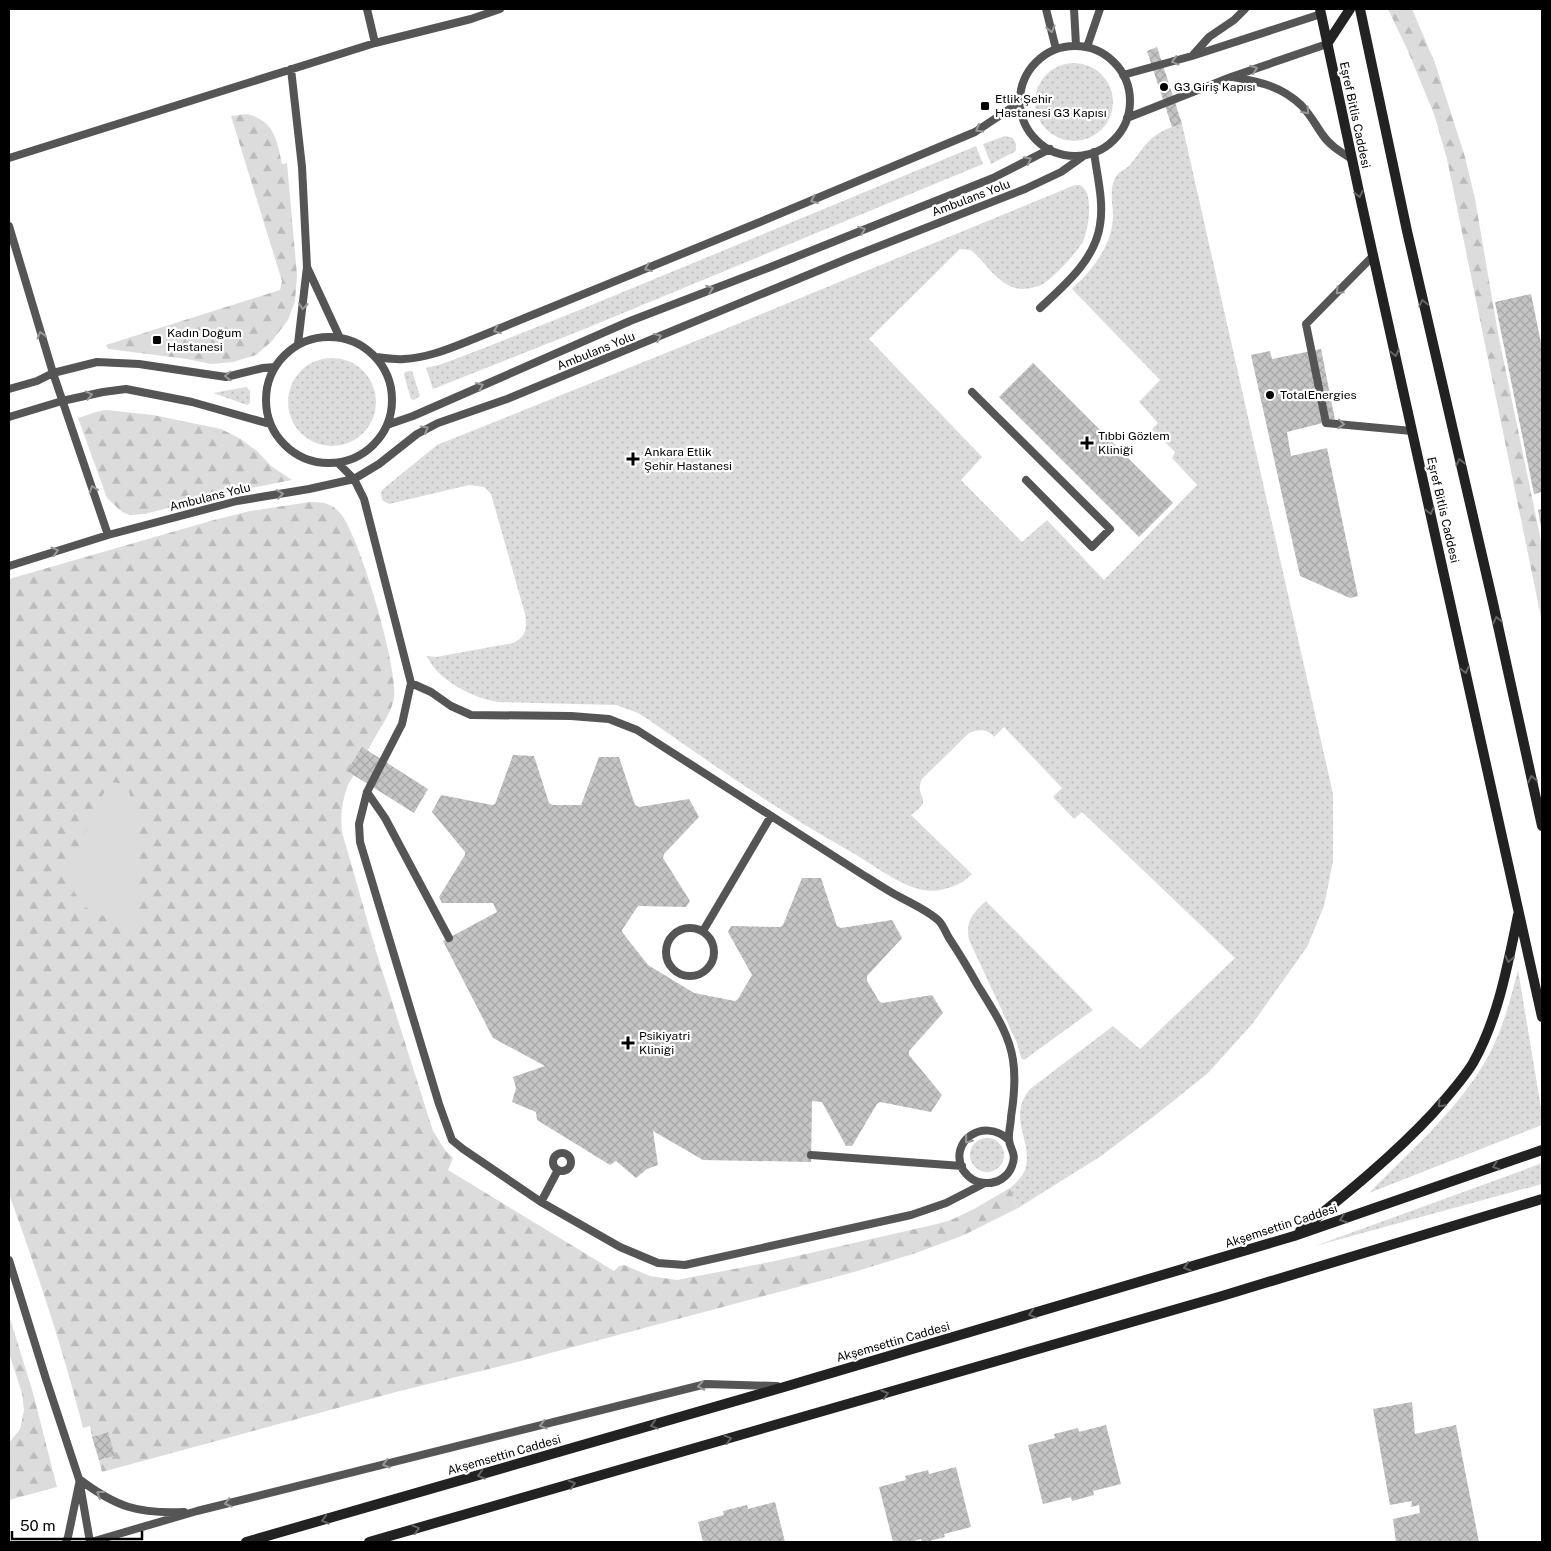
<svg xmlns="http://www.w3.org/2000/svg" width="1551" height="1551" viewBox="0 0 1551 1551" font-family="'Public Sans',sans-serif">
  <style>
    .grass { fill: url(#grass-dots) }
    .forest { fill: url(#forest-firs) }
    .park { fill: #dcdcdc }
    .building { fill: url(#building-cross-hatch) }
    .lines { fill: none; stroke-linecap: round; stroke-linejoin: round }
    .lane { stroke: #555; stroke-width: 8 }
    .secondary { stroke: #222; stroke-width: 10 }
    .oneway { stroke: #999 }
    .oneway2 { stroke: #646464 }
    .poi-dot { fill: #000; stroke: #fff; stroke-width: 2 }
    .labels { text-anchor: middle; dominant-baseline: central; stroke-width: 4.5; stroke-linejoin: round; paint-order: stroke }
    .poi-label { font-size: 12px; fill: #000; stroke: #fff; text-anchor: start }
    .street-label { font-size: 12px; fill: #000; stroke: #fff }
  </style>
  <defs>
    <pattern id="grass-dots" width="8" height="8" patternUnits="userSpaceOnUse" patternTransform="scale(1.25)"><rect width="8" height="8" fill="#dcdcdc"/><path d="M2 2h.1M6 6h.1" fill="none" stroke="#bbb" stroke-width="1.8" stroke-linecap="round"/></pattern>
    <pattern id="forest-firs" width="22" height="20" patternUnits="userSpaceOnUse" patternTransform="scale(1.25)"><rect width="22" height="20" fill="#dcdcdc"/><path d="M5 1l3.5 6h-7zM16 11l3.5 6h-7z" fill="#bbb"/></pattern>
    <pattern id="building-cross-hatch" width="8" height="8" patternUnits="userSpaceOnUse" patternTransform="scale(1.25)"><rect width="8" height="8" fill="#c4c4c4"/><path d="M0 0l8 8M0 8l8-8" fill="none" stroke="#a7a7a7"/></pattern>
  </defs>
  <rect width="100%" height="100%" fill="#fff"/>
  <path class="grass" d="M1035 102a39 39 0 1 1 78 0a39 39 0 1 1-78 0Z
    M1182,124L1333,794V861L1324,906L1307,947L1253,1023L1208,1073L1157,1114L1101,1156L1018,1208L1010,1188C1016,1183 1022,1177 1025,1170C1034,1141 1006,1118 1030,1089L1113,1026L1140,1049L1235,958L1082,812L1074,819L1053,797L1062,788L1004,727L994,737C987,729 979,729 969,733L922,779C916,792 924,795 923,803C922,807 915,812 911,815L972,874C961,886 940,893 923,890C901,886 873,865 853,853C831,840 809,828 788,814C740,784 695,752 649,720L638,713L616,705L499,702C474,699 437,680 427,656L436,657L513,643C527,636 527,628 525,614L491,494L484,487L469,485L389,504L382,500L381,493L383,489L437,445L708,336L1075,185H1080C1094,191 1089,226 1084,239C1080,250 1054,277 1043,284C1034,289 1019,291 1010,286C993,278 984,261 971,250L960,249L869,339L982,457L961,480L1022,542L1047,520L1104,580L1197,485L1172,458L1175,452L1152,429L1158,423L1139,402L1160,380L1072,289C1092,270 1112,246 1113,217C1113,205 1109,190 1115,178C1118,172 1124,170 1129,166C1136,158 1141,149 1148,142C1157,132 1170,127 1182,124Z
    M1005,136L1013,138L1016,144V151L991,164L983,144Z
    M976,146L983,164L582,330L433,389L426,368L442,364L479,350L577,311Z
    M288 402a44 44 0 1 1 88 0a44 44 0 1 1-88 0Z
    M409,371H412L420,396L414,400L411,399L404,375L405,372Z
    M246,387L250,391V403L247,405L213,393Z
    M986,901L1093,1010L1024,1060L1021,1058L1017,1043L969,940C965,921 973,913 986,901Z
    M1518,970L1542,1114V1125L1369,1193C1407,1154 1451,1116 1480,1070C1500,1040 1509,1005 1518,970Z
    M970 1155a17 17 0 1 1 34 0a17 17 0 1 1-34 0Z
    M1542,1163V1184L1315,1246L1521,1171Z"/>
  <path class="forest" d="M1388,9H1412L1435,63L1465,157L1475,199L1498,333L1542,546V622L1447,159L1434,114L1408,51Z
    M247,114C274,121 277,139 282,164L287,163L297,275L295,301L288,320L272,341L256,355L233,362L211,364L187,359L108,349L106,345L280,290L282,281L231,116Z
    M106,410L153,415L221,429L239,438L257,451L271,466L292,480L221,494L145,514L130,515L122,512L107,498L78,418L96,412Z
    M310,502C323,502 331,503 340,513C359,534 399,670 394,698C392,710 384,722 378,732C368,750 358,768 348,785C342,801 340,815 342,832L376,951L433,1131L445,1150L453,1158L448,1170L614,1271L619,1266L624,1265L650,1276L677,1280L775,1261L937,1224L951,1220L974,1209L1010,1188L1018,1208L964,1235L916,1253L854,1272L517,1362L400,1391L102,1472L99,1460L115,1456L107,1432L92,1437L90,1426L83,1428C63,1349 37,1271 9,1194V579L214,520L250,511Z
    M9,1315L33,1393L57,1487L9,1500V1443L20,1429L24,1410L22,1393L9,1353Z"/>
  <path class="park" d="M109,782L127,784C139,820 138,877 138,916L137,927L132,930L83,906L72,888L70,865Z"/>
  <path class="building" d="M1157,47L1182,124L1172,127L1147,51Z
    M1531,294L1542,348V492L1534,494L1495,302Z
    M1321,349L1335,420L1287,432L1291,456L1327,448L1358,596L1350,598L1300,576L1251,355L1270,351L1272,359Z
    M1033,363L1173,503L1139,537L999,397Z
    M1542,509V527H1541L1538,510Z
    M362,747L428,789L414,813L347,771Z
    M513,755L534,756L549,803L553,805H581L599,757H619L635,805L639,807L689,799L699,817L664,854L663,858L690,901L686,907L638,906L622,930V932L648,965L694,993L735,1001L738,999L752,975L728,932L731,926L780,927L783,925L802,878H821L837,926L841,928L892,920L902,938L867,976V981L879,1001L882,1003L932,995L943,1013L909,1051V1055L942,1095L931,1112L880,1102L877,1104L852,1146H846L822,1102L812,1101L811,1162L703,1160L653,1131L658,1165L647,1169L636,1178L616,1161L610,1165L537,1120L536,1112L512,1102L516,1088L513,1077L545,1066L493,1038L443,941L497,912L493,903H442L439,897L465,855V852L432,812L441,795L492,805L495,804Z
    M1412,1402L1415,1434L1456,1425L1479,1542H1396L1393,1519L1420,1513L1419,1505L1411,1507L1412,1501L1390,1505L1373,1409Z
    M1106,1425L1121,1484L1093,1491L1094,1495L1072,1501L1071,1497L1043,1504L1028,1445L1055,1438L1054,1434L1078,1428L1079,1432Z
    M108,1432L115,1456L99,1460L92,1437Z
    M956,1467L971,1527L944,1534L945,1537L925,1542H922L921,1539L910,1542H893L879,1487L906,1480L905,1476L928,1470L929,1474Z
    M775,1502L785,1542H703L698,1522L724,1515L723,1511L747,1505L748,1509Z"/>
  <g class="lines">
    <path class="lane" d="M367,9L375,43
      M1046,9L1056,49
      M1074,9L1076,45
      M1020 101a55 55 0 1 1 110 0a55 55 0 1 1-110 0Z
      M1087,47L1100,9
      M1193,55L1209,37L1234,20L1245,9
      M291,69L302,167L307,267L298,344
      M1123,75L1192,56L1321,14
      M1233,77C1260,82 1281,86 1301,105C1310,114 1315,124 1322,134C1329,145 1341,152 1352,159
      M1127,118L1231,77L1327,44
      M9,158L375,43L471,19L500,9
      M9,226L53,373L108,535
      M1373,256L1306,324L1326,423L1412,431
      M307,267L339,336
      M1040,308C1064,286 1095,260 1100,225C1104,201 1097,176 1094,152
      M266 400a63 63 0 1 1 126 0a63 63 0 1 1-126 0Z
      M376,357C385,358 395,360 404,359C429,358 453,347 476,338L760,222L975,132L1020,102
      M9,389L37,381L53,373L97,362L139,364L226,377L263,368L275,367
      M972,392L1110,529L1092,547L1026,480
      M9,417L62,401L103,392L126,389L192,402L270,424
      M387,425L413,416L630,321L768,268L993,178L1050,149
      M339,464L354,479L364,499L411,683L402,724L367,792L359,824L360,842L439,1104L452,1140L463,1149L541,1202L620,1247L658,1263L685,1265L911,1215L946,1203L985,1183
      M9,566L108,535L237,501L309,489L354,479L379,464L417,434L438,423L507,399L849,258L1025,189L1061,172L1085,155
      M411,683L431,692L451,706L471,715L571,716L609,719L637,730C710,777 784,824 857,871C870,879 883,888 896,895C909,902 929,911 939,921C943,925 946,933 949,938C959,953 968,968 977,984C991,1007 1009,1032 1013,1060C1016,1079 1014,1098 1011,1117C1011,1124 1008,1133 1009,1140C1010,1150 1017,1153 1012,1166C1008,1177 997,1184 985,1183C976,1183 968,1177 963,1170C948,1142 983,1116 1009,1140
      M367,792L385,818L449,938
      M666 952a24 24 0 1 1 48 0a24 24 0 1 1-48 0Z
      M703,931L771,816
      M553 1162a9 9 0 1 1 18 0a9 9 0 1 1-18 0Z
      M811,1155L962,1166
      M541,1202L558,1170
      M9,1260L46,1379L79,1479L90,1542
      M79,1479C116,1507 138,1514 184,1512
      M66,1542L68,1537L79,1484
      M91,1542L197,1511L706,1384L777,1386"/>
    <path class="secondary" d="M1320,9L1361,201L1542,1017
      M1360,9L1407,231L1493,603L1542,826
      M1327,44L1350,9
      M1300,1231C1346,1194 1392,1157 1433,1113C1447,1097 1462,1081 1473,1063C1498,1019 1508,964 1518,915
      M246,1542L784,1387L1294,1236L1542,1150
      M369,1542L1222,1296L1542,1199"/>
  </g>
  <defs><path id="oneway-chevron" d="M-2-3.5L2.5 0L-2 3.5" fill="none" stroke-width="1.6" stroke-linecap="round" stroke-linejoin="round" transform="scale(1.25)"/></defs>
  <g class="oneway">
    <use href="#oneway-chevron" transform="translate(1051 29) rotate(76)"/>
    <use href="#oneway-chevron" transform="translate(1175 61) rotate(165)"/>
    <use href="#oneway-chevron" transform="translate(1254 69) rotate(-19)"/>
    <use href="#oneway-chevron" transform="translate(1306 111) rotate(48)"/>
    <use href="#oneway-chevron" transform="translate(979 129) rotate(148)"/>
    <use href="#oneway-chevron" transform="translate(1028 160) rotate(-27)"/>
    <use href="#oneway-chevron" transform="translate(814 200) rotate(157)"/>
    <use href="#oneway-chevron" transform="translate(862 230) rotate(-22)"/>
    <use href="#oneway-chevron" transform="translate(648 268) rotate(158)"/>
    <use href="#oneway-chevron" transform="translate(710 289) rotate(-21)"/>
    <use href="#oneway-chevron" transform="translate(1339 291) rotate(135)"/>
    <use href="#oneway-chevron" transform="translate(303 306) rotate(97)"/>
    <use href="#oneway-chevron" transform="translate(497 330) rotate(158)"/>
    <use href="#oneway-chevron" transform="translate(41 335) rotate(-107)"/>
    <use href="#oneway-chevron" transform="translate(658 337) rotate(-22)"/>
    <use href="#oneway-chevron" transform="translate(228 376) rotate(179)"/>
    <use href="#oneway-chevron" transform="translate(480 386) rotate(-24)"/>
    <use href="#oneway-chevron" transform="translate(89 395) rotate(-13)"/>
    <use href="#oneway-chevron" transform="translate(1341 424) rotate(6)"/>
    <use href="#oneway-chevron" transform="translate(425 429) rotate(-29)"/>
    <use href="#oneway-chevron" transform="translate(93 489) rotate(-109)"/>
    <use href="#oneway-chevron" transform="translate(280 494) rotate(-9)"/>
    <use href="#oneway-chevron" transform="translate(55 551) rotate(-17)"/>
    <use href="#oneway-chevron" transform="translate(968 1140) rotate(129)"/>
    <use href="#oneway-chevron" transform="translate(701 1386) rotate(169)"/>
    <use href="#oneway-chevron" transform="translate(543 1425) rotate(166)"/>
    <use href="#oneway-chevron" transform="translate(386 1464) rotate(166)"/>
    <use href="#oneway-chevron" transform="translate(100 1494) rotate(-147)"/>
    <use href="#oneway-chevron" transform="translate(228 1503) rotate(166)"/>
  </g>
  <g class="oneway2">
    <use href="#oneway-chevron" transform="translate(1359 194) rotate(78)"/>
    <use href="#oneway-chevron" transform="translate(1423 303) rotate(-103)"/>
    <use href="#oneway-chevron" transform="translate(1395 353) rotate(77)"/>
    <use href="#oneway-chevron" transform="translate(1460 462) rotate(-103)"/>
    <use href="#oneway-chevron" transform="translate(1430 511) rotate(77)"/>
    <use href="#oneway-chevron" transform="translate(1497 620) rotate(-102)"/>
    <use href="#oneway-chevron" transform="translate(1465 670) rotate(77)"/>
    <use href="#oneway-chevron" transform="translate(1532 779) rotate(-102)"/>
    <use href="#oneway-chevron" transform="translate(1509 959) rotate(102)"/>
    <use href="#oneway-chevron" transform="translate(1441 1104) rotate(133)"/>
    <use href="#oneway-chevron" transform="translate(1496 1166) rotate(161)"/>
    <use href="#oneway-chevron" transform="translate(1343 1219) rotate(161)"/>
    <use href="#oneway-chevron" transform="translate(1187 1267) rotate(164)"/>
    <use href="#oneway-chevron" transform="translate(1032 1314) rotate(164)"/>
    <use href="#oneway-chevron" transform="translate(885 1394) rotate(-16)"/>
    <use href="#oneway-chevron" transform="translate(654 1425) rotate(164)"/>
    <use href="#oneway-chevron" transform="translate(728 1439) rotate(-16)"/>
    <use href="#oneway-chevron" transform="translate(481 1475) rotate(164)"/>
    <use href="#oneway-chevron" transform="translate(572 1484) rotate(-16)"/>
    <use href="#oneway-chevron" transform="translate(325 1520) rotate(164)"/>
    <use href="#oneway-chevron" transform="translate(416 1529) rotate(-16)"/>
  </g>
  <g class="poi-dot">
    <circle cx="1164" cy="87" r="5"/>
    <rect x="980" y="101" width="10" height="10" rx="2.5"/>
    <rect x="152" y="335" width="10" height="10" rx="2.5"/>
    <circle cx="1270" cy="395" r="5"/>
    <path d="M1084.5 435.5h5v5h5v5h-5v5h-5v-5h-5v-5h5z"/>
    <path d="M630.5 451.5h5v5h5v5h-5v5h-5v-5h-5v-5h5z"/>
    <path d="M625.5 1035.5h5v5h5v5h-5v5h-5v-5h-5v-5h5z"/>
  </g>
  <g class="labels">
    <g class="poi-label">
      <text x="1174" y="87">G3 Giriş Kapısı</text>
      <text x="995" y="99">Etlik Şehir<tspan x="995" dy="14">Hastanesi G3 Kapısı</tspan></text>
      <text x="167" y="333">Kadın Doğum<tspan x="167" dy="14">Hastanesi</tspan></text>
      <text x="1280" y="395">TotalEnergies</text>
      <text x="1098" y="436">Tıbbi Gözlem<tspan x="1098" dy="14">Kliniği</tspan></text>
      <text x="644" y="452">Ankara Etlik<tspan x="644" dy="14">Şehir Hastanesi</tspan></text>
      <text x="639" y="1036">Psikiyatri<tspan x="639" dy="14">Kliniği</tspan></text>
    </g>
    <g class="street-label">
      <text transform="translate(1355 115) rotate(78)">Eşref Bitlis Caddesi</text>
      <text transform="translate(971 198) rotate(-21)">Ambulans Yolu</text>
      <text transform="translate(596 351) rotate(-22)">Ambulans Yolu</text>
      <text transform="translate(210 497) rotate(-14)">Ambulans Yolu</text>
      <text transform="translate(1443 510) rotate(77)">Eşref Bitlis Caddesi</text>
      <text transform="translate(1281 1226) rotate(-18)">Akşemsettin Caddesi</text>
      <text transform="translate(893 1342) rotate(-16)">Akşemsettin Caddesi</text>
      <text transform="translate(504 1455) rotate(-16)">Akşemsettin Caddesi</text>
    </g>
  </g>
  <rect width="1551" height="1551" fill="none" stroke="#000000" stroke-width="20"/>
  <path d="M12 1531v8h130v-8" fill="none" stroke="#000000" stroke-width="2.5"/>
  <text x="20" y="1531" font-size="15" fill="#000000" stroke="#ffffff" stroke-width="4" paint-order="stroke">50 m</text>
</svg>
